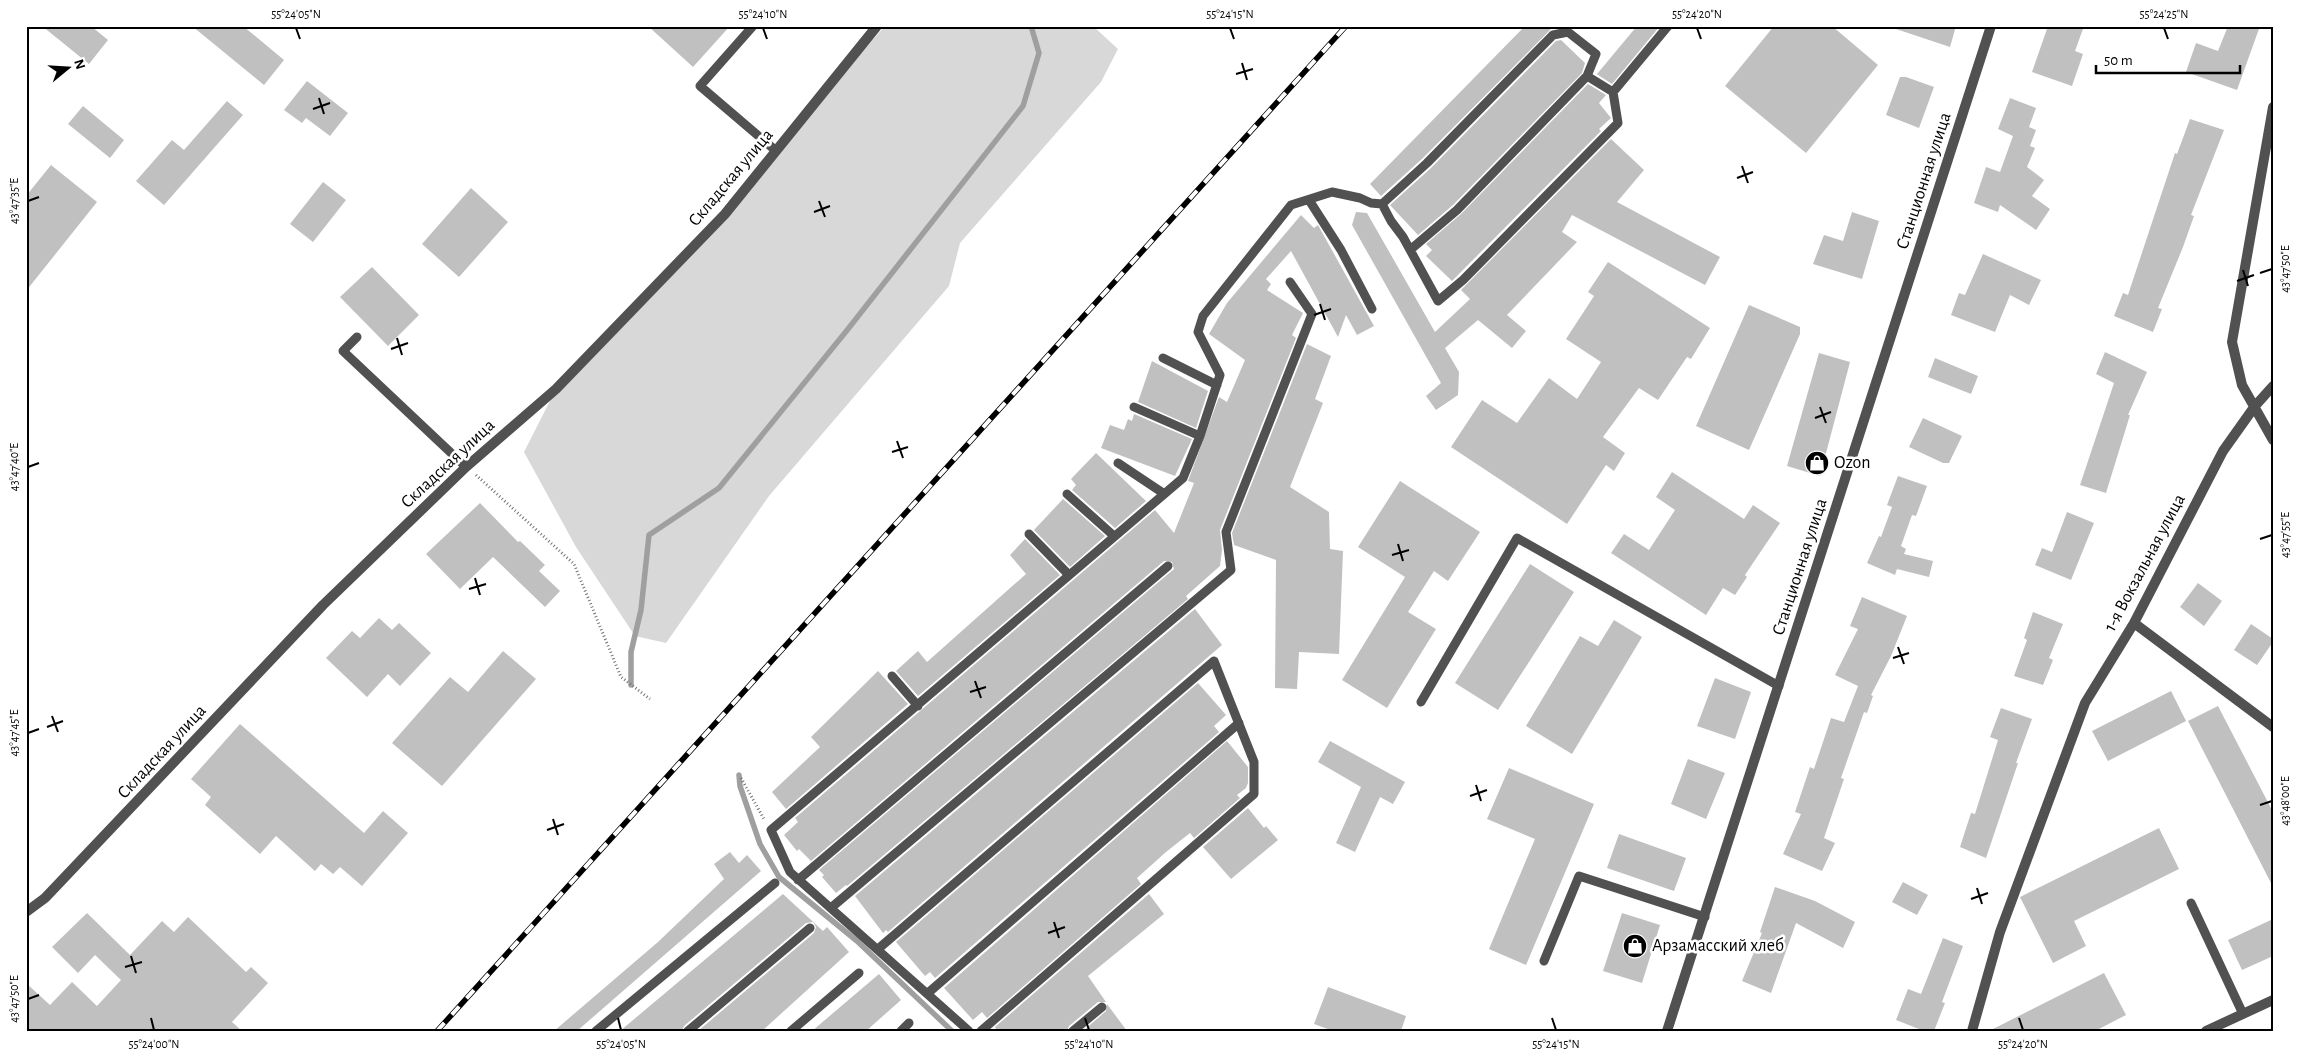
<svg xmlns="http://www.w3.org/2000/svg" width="2299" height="1057" viewBox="0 0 2299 1057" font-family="'Alegreya Sans',sans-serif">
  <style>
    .green { fill: #d8d8d8 }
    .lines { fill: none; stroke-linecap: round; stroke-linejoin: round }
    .stream { stroke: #9f9f9f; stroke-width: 5.5 }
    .building { fill: #c0c0c0 }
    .path { stroke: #737373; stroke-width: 3; stroke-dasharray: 1 2.5; stroke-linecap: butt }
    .service { stroke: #515151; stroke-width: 9 }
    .minor { stroke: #515151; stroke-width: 10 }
    .tertiary { stroke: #515151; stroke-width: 10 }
    .rail-casing { stroke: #000; stroke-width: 5.5 }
    .rail { stroke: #fff; stroke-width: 4; stroke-dasharray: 11; stroke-linecap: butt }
    .ticks { fill: none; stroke: #000; stroke-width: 2 }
    .labels { text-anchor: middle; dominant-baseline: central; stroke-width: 5; stroke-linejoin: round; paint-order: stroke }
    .street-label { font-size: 18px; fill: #000; stroke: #fff }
    .poi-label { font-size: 18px; fill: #000; stroke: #fff; text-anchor: start }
    .neatline { fill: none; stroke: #000; stroke-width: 2 }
    .ticks-label { font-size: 12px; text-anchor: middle; fill: #000 }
  </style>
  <rect width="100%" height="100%" fill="#fff"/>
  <path class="green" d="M885,26H1093L1118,49L1101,82L960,243L949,286L769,496L666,643L635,636L576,547L524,452L556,389L725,214L775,150Z"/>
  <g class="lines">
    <path class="stream" d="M631,685V652L641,610L649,535L719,488L848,329L1023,106L1039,53L1031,26
      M739,775L740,786L760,844L779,877L857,941L952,1031"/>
  </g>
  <path class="building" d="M42,26H91L108,40L89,64Z
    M192,26H243L284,60L264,85Z
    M648,26H730L693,67Z
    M1525,26H1548L1551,29L1423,158L1381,196L1370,184Z
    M1637,26H1660L1612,84L1595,73L1597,74Z
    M1774,26H1832L1878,65L1806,153L1725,86Z
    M1896,26H1956L1950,47L1896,29Z
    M2048,26H2084L2075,51L2083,54L2072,86L2032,72Z
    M2228,26H2260L2237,90L2186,72L2196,43L2218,51Z
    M1561,40L1585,63L1582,73L1453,205L1418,235L1390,205L1431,168L1556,41Z
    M1900,77H1906L1934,87L1919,128L1886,115Z
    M307,81L348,113L330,136L306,118L302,123L284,110Z
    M1588,84L1606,95L1599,103L1611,118L1599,129L1601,131L1452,281L1426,256L1432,250L1426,244L1461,214Z
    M2010,98L2036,108L2029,127L2036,130L2030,146L2035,148L2027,167L2044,180L2032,196L2050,209L2036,230L2000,205L1998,212L1974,203L1986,167L2000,172L2013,136L1998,129Z
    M227,101L243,115L164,205L136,181L172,140L184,150Z
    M83,106L124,140L110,158L68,124Z
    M2190,119L2224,130L2191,215L2194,216L2183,247L2158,308L2162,309L2153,332L2114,316L2123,293L2128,295L2175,153L2177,154Z
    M1611,139L1644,170L1617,202L1720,257L1705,285L1572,215L1562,232L1577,242L1507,315L1526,331L1512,348L1478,320L1445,348L1459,372L1458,395L1436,410L1426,396L1441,383L1352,225L1356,212L1367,213L1435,332L1470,299L1461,290Z
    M51,165L97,202L26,291V196Z
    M323,182L346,200L313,242L290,224Z
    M471,188L508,222L459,277L422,244Z
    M1852,212L1879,221L1862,279L1813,264L1824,235L1843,241Z
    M1301,215L1314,228L1318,225L1374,326L1357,335L1346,315L1338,337L1291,251L1266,279L1271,284L1267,290L1303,313L1292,335L1296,338L1220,530L1222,550L1220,566L1186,596L1188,599L847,886L846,885L836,893L822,877L824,875L819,870L1174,569L1172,562L1164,561L811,861L799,849L797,851L784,835L798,822L795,818L1155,510L1174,533L1194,483L1188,481L1219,397L1227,402L1245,360L1209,334L1227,303Z
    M1983,254L2041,280L2029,305L2010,295L1995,332L1951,315L1959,293L1965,295Z
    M1608,262L1710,328L1691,359L1687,357L1658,400L1639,388L1603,437L1625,453L1614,471L1606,465L1567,524L1451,447L1482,400L1517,423L1549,378L1577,399L1601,362L1566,339L1594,296L1588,292Z
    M372,267L419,315L388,346L340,297Z
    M1749,305L1800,327V334L1749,450L1696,426Z
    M1307,344L1331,356L1315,399L1323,403L1290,487L1329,512L1330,549L1343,551L1339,654L1299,652L1297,689L1275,688L1276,560L1234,545L1232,533Z
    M2105,352L2147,372L2128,415H2130L2106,493L2080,485L2114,383L2096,374Z
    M1819,353L1850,362L1820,476L1787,466Z
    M1935,358L1978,376L1971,394L1928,377Z
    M1152,361L1208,391L1196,428L1138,402Z
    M1134,414L1192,439L1175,476L1101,448L1110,425L1124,430L1128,419L1132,421Z
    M1923,418L1962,436L1949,463H1943L1909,447Z
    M1096,453L1146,501L1115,528L1072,490L1076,485L1071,479Z
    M1672,472L1744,519L1753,505L1780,523L1745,575L1747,577L1735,595L1723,588L1706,615L1611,553L1624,534L1649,550L1675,510L1656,497Z
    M1898,476L1927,486L1916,516L1912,515L1901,546L1906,549L1904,554L1933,561L1929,577L1897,569L1895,575L1867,563L1879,536L1881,537L1892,507L1887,505Z
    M1400,481L1480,532L1448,581L1434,571L1408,612L1436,629L1387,708L1342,680L1405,577L1358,547Z
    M1063,499L1105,536L1070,567L1034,530Z
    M480,503L518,542L520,541L545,565L539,571L560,591L545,607L493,557L460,589L426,554Z
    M2067,512L2094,523L2071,580L2035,565L2042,548L2052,552Z
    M1025,539L1060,575L918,696L896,671L918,651L927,662L1026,574L1010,555Z
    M1530,564L1574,592L1498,710L1455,683Z
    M2198,583L2222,601L2204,626L2180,607Z
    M1862,597L1907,616L1891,656L1871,695L1873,696L1867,713L1864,712L1841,778L1844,779L1824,838L1835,843L1822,871L1783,854L1801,814L1795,812L1810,767L1814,769L1831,718L1844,722L1858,686L1835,675L1858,629L1850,626Z
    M1195,609L1222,645L888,932L886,930L883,933L855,896Z
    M2033,612L2063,624L2049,658L2053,660L2043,685L2014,676L2027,640L2024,638Z
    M379,618L392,630L399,623L431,653L400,686L388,674L367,697L326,658L352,631L360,638Z
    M1614,620L1642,637L1572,754L1526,726L1580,636L1598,646Z
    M2251,624L2273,639V642L2257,665L2234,650Z
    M503,651L536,679L442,786L392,743L450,677L468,692Z
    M878,671L908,704L786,809L772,792L820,747L811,737Z
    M1715,678L1751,692L1735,739L1697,726Z
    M1198,683L1226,715L1214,726L1219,732L935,978L930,972L925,976L896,942Z
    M2171,691L2186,721L2108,761L2092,731Z
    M2218,706L2273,812V887L2188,721Z
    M2001,708L2032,719L2016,763H2018L1986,858L1960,847L1971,813L1975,814L1998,740L1990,737Z
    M240,724L364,833L383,811L408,833L362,886L340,867L333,874L321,864L315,871L276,836L260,854L205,805L211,797L191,779Z
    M1227,741L1248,767V783L1246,788L1237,795L1240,798L1194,838L1190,833L1166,852L1137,878L1141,884L987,1018L982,1012L973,1020L944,988Z
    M1330,741L1405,782L1393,804L1380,797L1355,852L1336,843L1361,787L1318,762Z
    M1688,759L1725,773L1706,819L1671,804Z
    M1509,768L1594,804L1526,965L1489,949L1535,839L1487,819Z
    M1248,808L1264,828L1266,826L1278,840L1231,879L1203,847Z
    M2159,828L2179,869L2074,921L2086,946L2053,963L2020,897Z
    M1619,834L1686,858L1674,891L1607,868Z
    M730,852L739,863L747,855L761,871L577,1031H554L658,942L724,879L714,864Z
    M1903,882L1928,895L1917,915L1892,902Z
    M1775,887L1815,901L1855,922L1843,948L1796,923L1771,993L1742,981L1762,933L1760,932Z
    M783,894L823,931L827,927L849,952L762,1031H698L814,933L816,927L813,922L806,923L684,1026L682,1031H620Z
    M1149,894L1164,914L1088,976L1106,1002H1098L1069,1026L1067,1031H997L995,1027Z
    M87,913L130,955L162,921L174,932L188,917L246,972L251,967L268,983L232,1022L242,1031H26V983L50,1005L72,982L97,1006L121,980L95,955L78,973L52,947Z
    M1622,913L1660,925L1642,983L1603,971Z
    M2273,919V956L2242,970L2228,940Z
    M1943,938L1963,946L1942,1002L1945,1003L1934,1031H1924L1896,1020L1908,989L1921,994Z
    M2104,973L2126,1015L2095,1031H1989Z
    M879,974L901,1000L866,1031H812Z
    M1328,987L1406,1016L1401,1031H1333L1314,1024Z
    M1107,1004L1127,1031H1083L1106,1011Z"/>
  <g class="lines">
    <path class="path" d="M476,475L574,564L621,677L650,699
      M741,778L764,819"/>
    <path class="service" d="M753,26L700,86L775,150
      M1309,200L1341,250L1372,309
      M1382,204L1391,221L1403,237L1438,301L1463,280L1618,123L1613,92
      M1410,250L1457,210L1587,76
      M357,337L343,351L466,467
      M1163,358L1217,385
      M1134,407L1200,436
      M1118,463L1163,493
      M1067,494L1114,536
      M1029,534L1069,575
      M892,676L918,706
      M1421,702L1517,538L1779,686
      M798,880L1168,566
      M2191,903L2243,1014
      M832,907L1231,570L1226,532L1312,314L1290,282
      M878,949L1214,661L1254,762V794L981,1031
      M1544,961L1579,876L1705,917
      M928,993L1239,723
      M596,1031L775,883
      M688,1031L810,928
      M791,1031L859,973
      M901,1031L909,1023
      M969,1031L790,872L771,830L1183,478L1200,436L1220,375L1198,332L1203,316L1291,205L1332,192L1360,198L1371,203L1382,204L1427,163L1553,35L1568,32L1596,54L1587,76L1613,92L1668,26
      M1073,1031L1102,1007"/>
    <path class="minor" d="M2273,107L2232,342L2242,385L2273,440
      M2134,623L2273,727
      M1972,1031L2000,932L2085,703L2134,623L2223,451L2255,406L2273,386"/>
    <path class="tertiary" d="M26,912L45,898L323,605L466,467L556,389L725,214L877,26
      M1667,1031L1991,26
      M2206,1031L2273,1000"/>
    <g class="rail-casing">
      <path id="rail" d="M437,1031L1346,26"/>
    </g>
    <use href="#rail" class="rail"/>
  </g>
  <path class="ticks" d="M296,28L300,39M763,28L767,39M1230,28L1234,39M1697,28L1701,39M2164,28L2168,39M1242,63L1247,80M1236,74L1253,69M319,98L324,114M313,109L330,103M1742,166L1748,183M1737,178L1753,172M28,201L39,197M819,201L825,217M814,212L830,206M2243,270L2248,286M2260,273L2272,269M2237,281L2254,275M1320,304L1325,320M1314,315L1331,309M397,338L402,355M391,349L408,343M1820,407L1826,423M1815,418L1831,412M897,441L903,458M892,452L908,447M28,467L39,463M2260,539L2272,535M1398,544L1403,561M1392,555L1409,550M475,578L480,595M469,589L486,584M1898,647L1904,664M1893,658L1909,653M975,681L981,698M970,692L986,687M52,716L58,732M47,727L63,721M28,733L39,729M1476,785L1481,801M1470,796L1487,790M2260,805L2272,801M553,819L558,835M547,830L564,824M1977,888L1982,904M1971,899L1988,893M1054,922L1059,938M1048,933L1065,927M131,956L136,973M125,967L142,962M28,999L39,995M151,1018L154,1030M618,1018L621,1030M1085,1018L1089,1030M1552,1018L1556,1030M2019,1018L2023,1030"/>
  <defs>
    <g id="shop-disc" transform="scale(1.25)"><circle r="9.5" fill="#000" stroke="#fff"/><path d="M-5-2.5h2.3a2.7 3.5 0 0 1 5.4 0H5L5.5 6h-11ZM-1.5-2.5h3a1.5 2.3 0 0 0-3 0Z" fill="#fff"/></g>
  </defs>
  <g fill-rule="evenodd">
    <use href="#shop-disc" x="1817" y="463"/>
    <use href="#shop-disc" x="1635" y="946"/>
  </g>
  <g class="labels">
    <g class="street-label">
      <text transform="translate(731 178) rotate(-50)">Складская улица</text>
      <text transform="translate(1924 181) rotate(-72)">Станционная улица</text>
      <text transform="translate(448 464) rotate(-43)">Складская улица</text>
      <text transform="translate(2145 563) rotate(-62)">1-я Вокзальная улица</text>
      <text transform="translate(1800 567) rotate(-72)">Станционная улица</text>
      <text transform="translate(162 752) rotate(-47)">Складская улица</text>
    </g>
    <g class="poi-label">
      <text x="1834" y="463">Ozon</text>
      <text x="1652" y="946">Арзамасский хлеб</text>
    </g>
  </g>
  <rect width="2299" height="1057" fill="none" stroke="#ffffff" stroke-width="55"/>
  <g transform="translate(68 68) rotate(72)" stroke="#ffffff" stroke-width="4" paint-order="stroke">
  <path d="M0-4L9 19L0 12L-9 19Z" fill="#000000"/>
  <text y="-8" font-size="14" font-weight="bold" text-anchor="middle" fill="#000000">N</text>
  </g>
  <path d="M2096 65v8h144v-8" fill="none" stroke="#000000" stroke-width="2.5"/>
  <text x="2104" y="65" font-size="15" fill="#000000" stroke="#ffffff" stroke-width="4" paint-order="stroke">50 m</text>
  <rect x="28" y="28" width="2244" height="1002" class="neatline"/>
  <g class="ticks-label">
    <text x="296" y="18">55°24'05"N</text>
    <text x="763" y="18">55°24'10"N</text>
    <text x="1230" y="18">55°24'15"N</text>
    <text x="1697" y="18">55°24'20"N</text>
    <text x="2164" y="18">55°24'25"N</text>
    <text transform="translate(14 201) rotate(-90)" y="4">43°47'35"E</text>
    <text transform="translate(2285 269) rotate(-90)" y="4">43°47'50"E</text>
    <text transform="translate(14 467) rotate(-90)" y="4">43°47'40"E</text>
    <text transform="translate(2285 535) rotate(-90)" y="4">43°47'55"E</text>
    <text transform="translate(14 733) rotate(-90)" y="4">43°47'45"E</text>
    <text transform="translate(2285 801) rotate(-90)" y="4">43°48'00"E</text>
    <text transform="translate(14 999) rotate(-90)" y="4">43°47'50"E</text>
    <text x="154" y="1048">55°24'00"N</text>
    <text x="621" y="1048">55°24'05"N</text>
    <text x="1089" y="1048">55°24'10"N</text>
    <text x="1556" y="1048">55°24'15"N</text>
    <text x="2023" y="1048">55°24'20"N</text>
  </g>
</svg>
